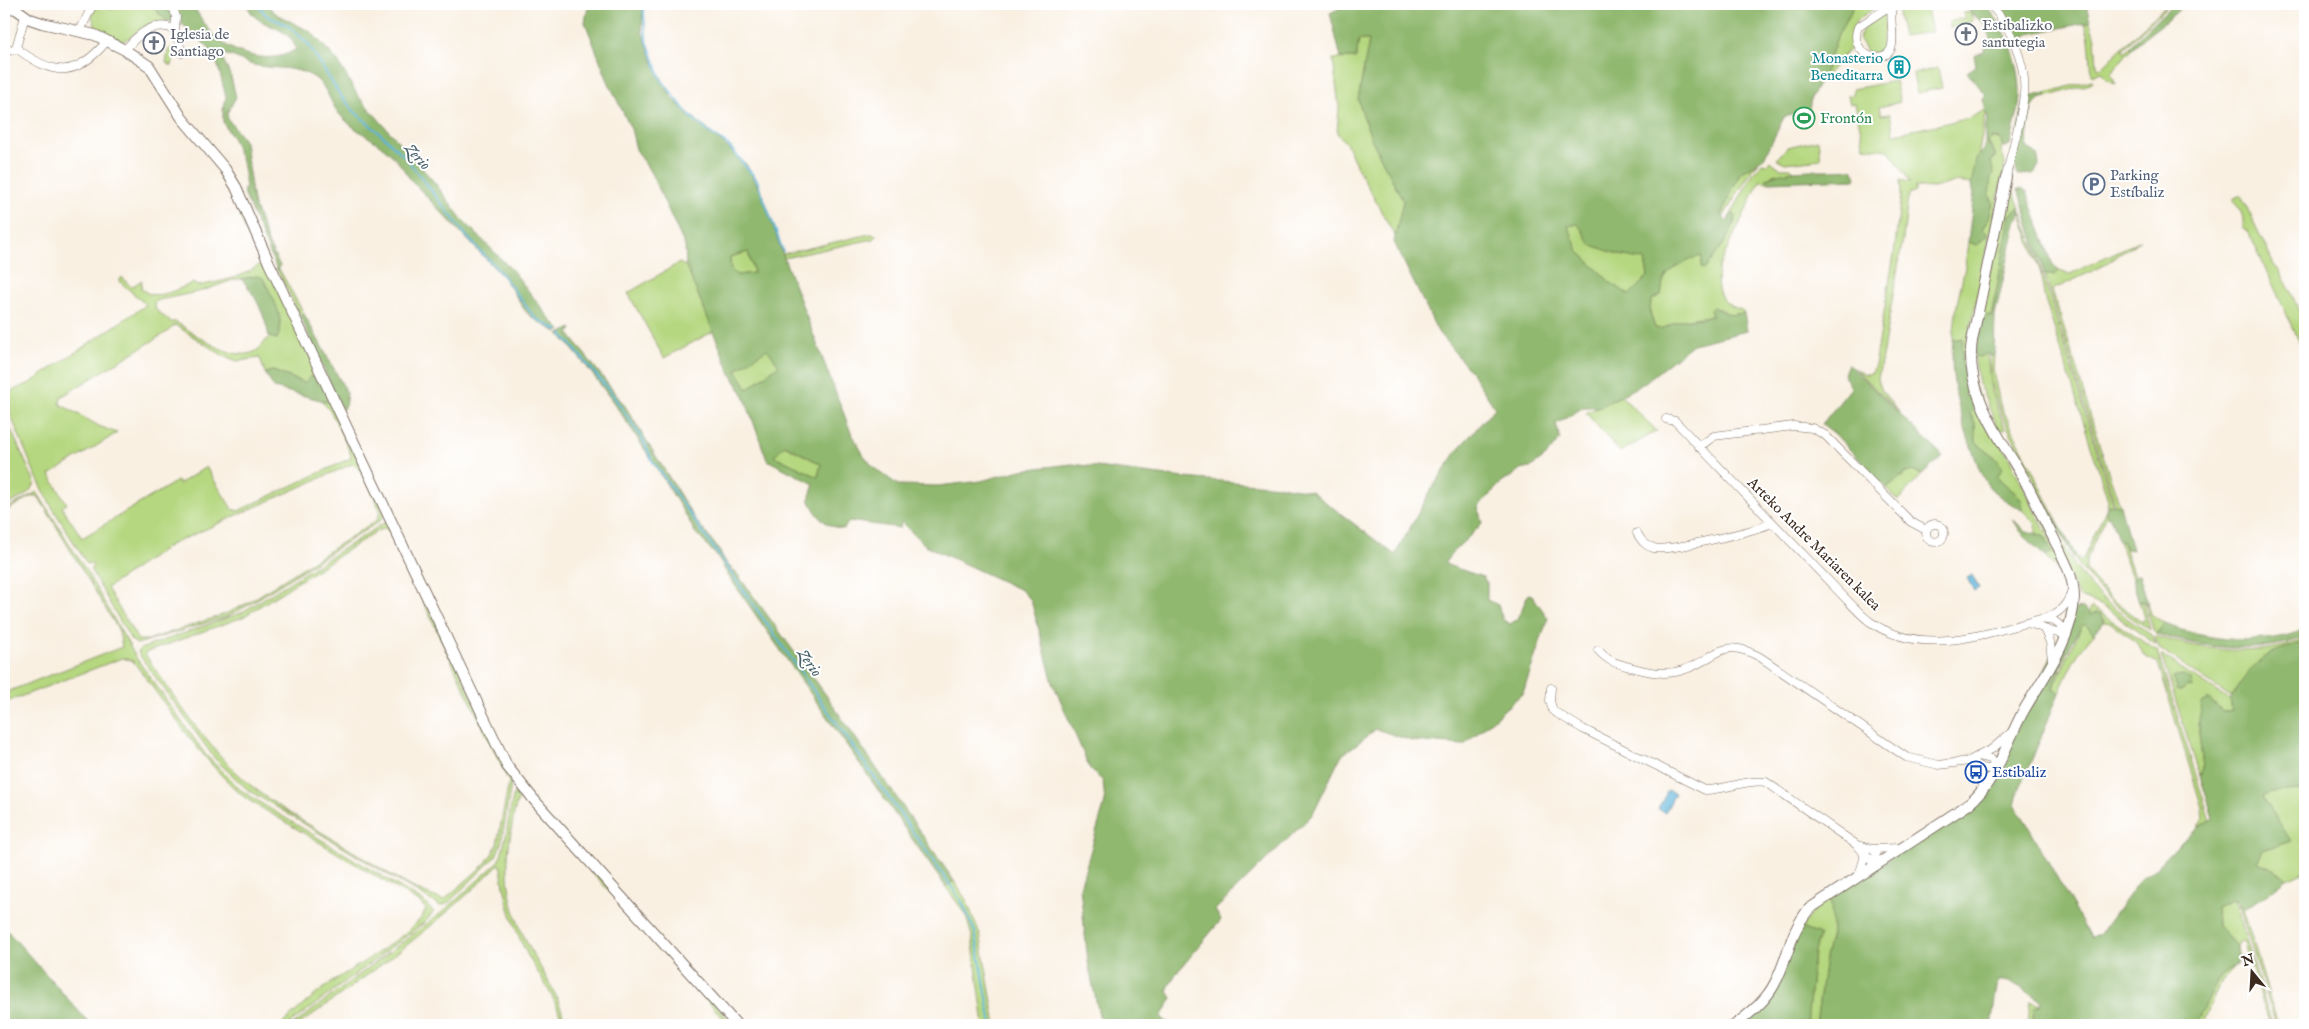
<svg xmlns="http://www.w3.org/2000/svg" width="2309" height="1029" viewBox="0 0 2309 1029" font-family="'IM FELL English',serif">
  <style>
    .green { fill: #b5d77f; stroke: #78804e; fill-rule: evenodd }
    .forest { fill: #90b86e; stroke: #667146; fill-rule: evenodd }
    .water { fill: #5db4da; stroke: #4c6f7c }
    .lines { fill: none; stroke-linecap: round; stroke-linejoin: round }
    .stream { stroke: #5db4da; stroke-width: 2 }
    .minor-casing { stroke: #7e6f63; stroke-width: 9 }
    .tertiary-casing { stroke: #7e6f63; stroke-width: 12 }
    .minor { stroke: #fff; stroke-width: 8 }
    .tertiary { stroke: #fff; stroke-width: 10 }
    .labels { text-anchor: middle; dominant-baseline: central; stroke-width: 4; stroke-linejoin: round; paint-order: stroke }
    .worship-label { font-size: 15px; fill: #5b616d; stroke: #fff; text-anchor: start }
    .culture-label { font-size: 15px; fill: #0d838f; stroke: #fff; text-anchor: end }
    .leisure-label { font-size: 15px; fill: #27864d; stroke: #fff; text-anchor: start }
    .service-label { font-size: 15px; fill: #4e5e75; stroke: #fff; text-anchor: start }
    .street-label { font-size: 15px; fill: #3b2a1e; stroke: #fff }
    .transit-label { font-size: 15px; fill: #164399; stroke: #fff; text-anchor: start }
    .water-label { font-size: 16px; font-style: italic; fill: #496169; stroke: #fff }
  </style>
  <rect width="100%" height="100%" fill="#fff"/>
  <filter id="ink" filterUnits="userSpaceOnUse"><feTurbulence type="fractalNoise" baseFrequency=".02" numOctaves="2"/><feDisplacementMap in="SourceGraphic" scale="10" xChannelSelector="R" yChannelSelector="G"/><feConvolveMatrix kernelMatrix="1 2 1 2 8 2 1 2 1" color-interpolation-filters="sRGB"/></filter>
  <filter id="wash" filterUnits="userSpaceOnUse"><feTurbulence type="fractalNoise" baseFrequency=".0096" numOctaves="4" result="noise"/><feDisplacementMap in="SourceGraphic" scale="20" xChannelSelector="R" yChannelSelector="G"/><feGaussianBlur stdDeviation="1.12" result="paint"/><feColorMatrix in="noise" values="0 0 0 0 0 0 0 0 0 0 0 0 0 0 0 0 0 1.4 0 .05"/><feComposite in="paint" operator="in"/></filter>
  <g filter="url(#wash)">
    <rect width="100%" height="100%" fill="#f9f0e2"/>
    <path class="green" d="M97,4H110L107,7L112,10L120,4H157L155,10L167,21L147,25L124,41C106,35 97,36 92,16Z
      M1853,4H1882C1865,15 1846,22 1852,46L1818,85L1826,70L1838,34L1850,15Z
      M1911,4H1926L1932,32L1903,36L1898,15L1901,6Z
      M2167,4H2169L2123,49L2125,52L2130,46L2131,49L2111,73L2116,84L2106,79L2101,72L2092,76L2089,39L2085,23L2090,22L2095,39L2097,65L2098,68L2102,67Z
      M1970,12L1973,21L1950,28L1949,22L1964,18V13Z
      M1886,13L1890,33L1888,46C1882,52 1875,54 1867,51L1859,38L1863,28Z
      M1359,40H1369L1358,100L1371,138L1403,201L1395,236L1358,169L1346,143L1337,133L1339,107L1333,59L1356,58Z
      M170,48L175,51L172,66L166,63L168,51Z
      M1938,68L1942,88L1917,93L1913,74Z
      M2092,80L2090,84L2047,97L2046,93Z
      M1895,81L1900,102L1879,107L1881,115L1890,114L1894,134L1970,118L1987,109L1973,184L1954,182L1934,188L1915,187V192L1910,193L1908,197L1903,239L1878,379L1882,391L1901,414L1854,368C1860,372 1865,376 1872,373L1875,365L1894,254L1901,194L1900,180L1910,182L1889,150L1864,147L1855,103L1850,104L1848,96L1853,95V89Z
      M1992,138L2001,139L2003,147L2001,149L2005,164L1967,344L1966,363L1969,376L2059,559L2056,568L2045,557L2052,553L2045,537L2036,533V524L2022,510C2026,495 2004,487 1997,475L2001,471L1995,457L1976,443L1975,424L1970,413L1974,402L1962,362V338L1953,340L1957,304L1965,267L1968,242L1977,245L1980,243L1982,230L1989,218L1993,202L1989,193L1991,162L1995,158V153L1988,142Z
      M1818,140L1821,159L1785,163L1777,159L1787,147Z
      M1770,161L1780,168H1789L1796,172L1772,175L1765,179L1768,182L1760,181L1719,266C1714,289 1719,304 1742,310L1744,313L1730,315L1719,308L1709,317C1701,316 1685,319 1677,322C1669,325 1665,330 1655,328L1650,313L1651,299L1661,295C1662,290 1662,283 1664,279C1670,268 1692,257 1703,256L1701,267L1705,268L1724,243L1736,216L1732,213L1753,173L1763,163L1767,164Z
      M1759,163L1752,170L1722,219L1721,215L1740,173Z
      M2012,187L2034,246L2113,504L2107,506L2108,500L2044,296L2041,274L2019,207L1998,283L1991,315L1980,316L2009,188Z
      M2241,195L2274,265C2286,276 2303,317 2305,334C2306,340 2305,347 2305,354L2248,231L2243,227C2244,216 2240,207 2232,199Z
      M237,197L320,378L306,383L273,371L265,373L260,358L237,361L222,355L175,325L167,332L61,397L60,404L99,426L117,433L50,475L67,504L62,507L82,538L177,481L179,484L206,467L232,509L238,511L351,458L350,452L331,412L321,400L332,403L385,514L381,520L245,607L226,617L137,644L131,640L90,569L93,567L91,563L87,564L52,507L35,474L4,399V388L9,392L30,383L146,305L119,281L122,277L131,287L142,280L141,288C154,303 177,289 193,283L197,286C218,282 245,278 261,263L245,230L234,199ZM257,276L277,339L269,337C265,341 261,348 256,351C234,364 195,334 176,322H171L156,310L154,303L159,300L202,291L233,280ZM352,464C364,466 375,500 380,511L377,520L246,604L225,614L148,640H138L107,588L170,545Z
      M1578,224L1620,255L1645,260L1648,276L1629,295L1611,283L1578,251L1568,226Z
      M870,234L877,235L873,239L784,258L783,254Z
      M2141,240L2099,268L2052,290C2076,362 2094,435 2120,505H2115L2045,275H2055L2059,271L2070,274Z
      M748,252L754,273L737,275L731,270L730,257Z
      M679,263L686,266L714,331L664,358L628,293Z
      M279,269L303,312L300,315L277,270Z
      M767,348L779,365L748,389L736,370Z
      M1987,353L1991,391L2005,429L1999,431L1979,384L1974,356Z
      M1994,355L1993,371L2000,404L2056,518L2054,519L2004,420L1994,395L1990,381V357Z
      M1621,396L1657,431L1620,452L1586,413Z
      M4,414L35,483C31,495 14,501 4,506Z
      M2011,442C2035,486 2055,541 2085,580C2104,603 2128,620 2153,636L2156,645L2103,606L2078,596L2008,445Z
      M784,445L821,464L818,477L774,456Z
      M1912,471L1922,475L1898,501L1886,488L1906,473Z
      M37,492L87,572L137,659L206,755L241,790L264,805L423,901L434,912L425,922L288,1025H281C297,1010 314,995 332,982C352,968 421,930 426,909L419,902L245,798C200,759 169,708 133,661L122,658L4,703V693L122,647L119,631L38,496H32L4,512V510Z
      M2105,512L2109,515L2106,517L2086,560V571L2110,598L2143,622L2144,618L2139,602H2143L2150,630C2118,611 2094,587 2073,557L2075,554L2080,561L2084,557Z
      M387,521L512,779L501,844L496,856L447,904L440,906L248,790L215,759L138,653L140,649L241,613ZM386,528L392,536L509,782L497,844L492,854L485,864L444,900C411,891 383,869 354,852C315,827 269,805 235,771C200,737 173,695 145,654L147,652L243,617L377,531Z
      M2122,540L2134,576L2132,578L2119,541Z
      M2148,604L2151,614L2164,623L2157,634L2153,630L2146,605Z
      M2092,607L2157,651L2210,820L2198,829L2203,820L2202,808L2158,663L2146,657L2135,641L2111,623L2103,622L2104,619L2088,613Z
      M2086,624L2094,634C2077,651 2068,672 2059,693L2053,689L2081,627Z
      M2155,636C2204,650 2257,659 2305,639V642L2268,655L2242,681L2231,697L2158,648Z
      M2161,655L2230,700L2232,710L2223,712L2209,699L2198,725L2203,768L2200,776Z
      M518,787L734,1025H729L524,796H521C514,804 513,821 511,832C502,883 512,919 538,963C549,983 562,1002 565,1025H563C557,999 541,979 528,956C513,927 505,899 501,867L499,864C439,925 367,976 298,1025H293L445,910L497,863C509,844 508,798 518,787Z
      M2301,789L2305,790V871L2287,879L2283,875L2257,862L2263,850L2291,841L2263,798L2269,792Z
      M954,881L966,900L980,934L996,1025H984L972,936L965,913L945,886Z
      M1831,897L1832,930L1825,958L1816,1025H1807L1814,952L1819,935L1801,928L1814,909Z
      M2234,899L2272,1025H2270L2244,943L2243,941L2239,942L2237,947L2217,926L2216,907Z
      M2238,904L2243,909L2278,1025H2276Z
      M2235,966L2220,983L2202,1025H2196L2219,977Z
      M2030,1001L2040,1005L2034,1008L2032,1025H2028Z"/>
    <path class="forest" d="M157,4H192C200,17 210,34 223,43C242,57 276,64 296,49C288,22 255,30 247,4H265L278,15L311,32L337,60L358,96L435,183L461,218L513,271L551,320L561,330L557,332C546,326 531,319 524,309C517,298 511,288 504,278L410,179C403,168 396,158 385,149C370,136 350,129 337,111C328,98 326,83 310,75C292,66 272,69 253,65C242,62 232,53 221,55L231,77L236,97L227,113L228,119L245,142L253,202L269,245L280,266L277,270L243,191L246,187L242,161L233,139L223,122V110L226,97L218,66L208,47L181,23L167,21L155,10Z
      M598,4H643L642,31L654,64L673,99L746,164L763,195L784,258L850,430L863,454L873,467L898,485L938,486L981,481L1021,470L1072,464L1184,478L1280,486L1311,491L1395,555L1431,490L1460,447L1495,408L1471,372L1438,332L1394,242L1403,201L1371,138L1358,100L1369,40H1359L1356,58H1341L1330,13L1348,4H1853L1850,14L1838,34L1826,70L1811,97L1809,110L1784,117L1764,158L1740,173L1721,215L1727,221L1732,213L1736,216C1732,236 1717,253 1705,269L1701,268L1702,256C1691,257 1670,269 1664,279C1662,284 1662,290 1661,295L1651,300L1650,313L1655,328C1666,330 1669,324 1679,321C1689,318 1702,319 1712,316L1710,310L1713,307L1730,315L1744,313L1747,331L1693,344L1644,383L1600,407H1584L1556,424L1560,439L1546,456L1530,468L1521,470L1500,484L1478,507L1482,523C1471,537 1456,546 1446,561L1447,565L1483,577L1487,583V600L1498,605L1503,620L1510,624L1518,619L1528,594L1532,595L1548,618L1523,693L1464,745L1412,741L1376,729L1341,756L1312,815L1215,910L1221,920L1175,975L1167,990L1172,998L1161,1017L1171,1025H1103L1099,1015L1088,962L1080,887L1105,802L1103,781L1090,769L1053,683L1031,600L1021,590L926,546L901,522L900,528L849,521L844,529C825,527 816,515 809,499L814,484L767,460L744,396L730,372L686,266L685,246L651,173L636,149L631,129L608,81L585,22L588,7ZM1578,224L1591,245L1620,255L1645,260L1648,276L1629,295L1611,283L1578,251L1568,226ZM748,252L754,273L737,275L731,270L730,257ZM767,349L779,365L748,389L736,370ZM785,445L821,464L818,477L774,456Z
      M1968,4H1984C2007,27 2021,64 2020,96C2019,112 2013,130 2010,146L2003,147L2000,139L1992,138L1988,142L1989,146L1996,155L1991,162L1994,174L1991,177L1989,196L1993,202L1989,218L1982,229L1987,233V236L1977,245L1968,242L1974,193L1971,186L1976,159L1985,147V130L1988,119L1983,99L1987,96L1967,72L1976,66L1974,55L1983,52L1990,39L1985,23L1971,14Z
      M1994,4H2086L2090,22L2029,34L2018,40L2003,12Z
      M2173,4H2185C2168,21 2149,33 2131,49L2130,46Z
      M2046,93L2047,97C2043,98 2038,99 2036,102C2029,108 2026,141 2028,149L2037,155L2039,165L2034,174L2018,175L2013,159L2025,98Z
      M1851,169L1854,170L1856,179L1768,182L1765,179C1790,166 1823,172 1851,169Z
      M2018,189H2023L2027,192L2052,263L2059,271L2055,275H2045Z
      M2019,207L2020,215L2016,223L1995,315L1994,355L1990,357L1989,353L1980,357L1974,356L1980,316L1992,315L2010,215Z
      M257,276L263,278C272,297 287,318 277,339L269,337C266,318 255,292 241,279Z
      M303,312L347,393L345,407L342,410L300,315Z
      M572,328L569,334L625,406L696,521L717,547L727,564L737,574L826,695L954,881L945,886L730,578L716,555L694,531L691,524C651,459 611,391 559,334Z
      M1963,338L1962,362L1974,402V408L1970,413L1975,424L1976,443L1995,457L2003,468L1997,476C2004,487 2026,495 2022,510C2011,504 1999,497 1990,488C1981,477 1977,462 1972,449C1959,413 1949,379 1953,340Z
      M1848,364L1943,456L1922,475L1912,471L1906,473L1886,488L1834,433L1822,424L1851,388C1847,375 1840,381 1848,364Z
      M273,371L305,383L310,376L320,378L332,403L274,388L265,373Z
      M2113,504L2120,505L2132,550L2126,549L2122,540L2119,541L2111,520L2105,512L2107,506Z
      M2056,518L2075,554L2073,557L2054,519Z
      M2013,519L2024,530L2045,537L2052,553L2045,557L2020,531Z
      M2139,574L2148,604L2146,605L2144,601L2139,602L2132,578Z
      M2083,608L2091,615L2096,613L2101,615L2103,622L2094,634L2085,624C2074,631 2057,675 2053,689L2059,693L2017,796L2015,807L2023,817L2091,938L2100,934L2141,878L2157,867L2180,843L2213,817L2200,776L2203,768L2198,725L2202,703L2209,699L2223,712L2232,710L2230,700C2239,684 2252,665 2268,655C2278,649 2294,646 2305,642V718L2301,746L2305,758V790L2270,792L2263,797L2291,841L2263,850L2257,862L2283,875L2287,879L2262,898L2243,909L2234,899L2216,907L2217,926L2237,947L2239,958L2235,966L2219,977L2196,1025H2032L2034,1008L2040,1005L2042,1001C2029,994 2013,979 1998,981L1991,1025H1816L1825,958L1832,930L1831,897L1979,800L2075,609Z
      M2164,623C2200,641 2268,647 2305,629V637C2257,655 2206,649 2157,634Z
      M2184,675L2190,679L2192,688L2187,686L2183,691H2177L2172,678L2175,676Z
      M4,927L91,1025H4Z
      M1801,928L1819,935L1814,952L1807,1025H1740L1759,1009Z"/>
    <path class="water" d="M1972,575L1979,588L1974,591L1967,578Z
      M1668,790L1675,793L1665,813L1658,809Z"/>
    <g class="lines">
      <path class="stream" d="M257,4L267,16L287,25L308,44L340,95L355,112L383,136L406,158L469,239L500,272L535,318L557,330
        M643,4L646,38L661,79L688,114L706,130L728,145L757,180L783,251
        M562,334L612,394L643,440L652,460L962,902L975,932L992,1025"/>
    </g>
  </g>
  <g filter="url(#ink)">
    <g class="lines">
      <g class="minor-casing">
        <path id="minor" d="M172,4L176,17L175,30
          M1893,4L1858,27C1853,39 1858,50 1869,56C1908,63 1885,21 1893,4
          M1989,4C2010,23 2027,66 2024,94C2021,122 2012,149 2006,177
          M80,31L93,4
          M16,48C54,76 75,79 107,41
          M16,48L25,16
          M125,50C137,35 155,19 175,30L182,53
          M4,53L16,48
          M1666,419L1675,421L1847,600C1854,607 1861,615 1869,621C1921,658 1985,634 2040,619L2054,621L2064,628L2066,633C2050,635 2040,624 2025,623
          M1699,447L1714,436L1793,426L1812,428L1825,435L1911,522L1926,530
          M1926 533a9 9 0 1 1 18 0a9 9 0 1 1-18 0Z
          M1637,533C1641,540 1645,546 1654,548C1667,552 1758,530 1772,523
          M2045,618C2059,614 2068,605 2072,590
          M2044,629L2050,642L2052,660
          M1598,650C1609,662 1615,663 1630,667C1648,672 1665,676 1683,670C1717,660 1719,635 1760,657L1906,757L1939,765L1969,761L1978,756L1991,759L1996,768L1984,769L1969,761
          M1551,688L1550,701L1553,711L1583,729L1705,790C1726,790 1746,779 1766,782L1857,845L1875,865L1876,853L1872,849L1857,845
          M1978,756L1992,749L2013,731
          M1979,767L1982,778L1981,792
          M1872,849L1900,848
          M1859,875L1864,859L1863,852"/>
      </g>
      <g class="tertiary-casing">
        <path id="tertiary" d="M4,7L16,9L30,19L42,23L95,35L125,50L149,66L182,118L225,169L236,187L269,263L507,766L535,801L737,1025
          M1735,1025C1750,1013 1766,1001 1775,983C1789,957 1789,933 1809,909L1969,804C1998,780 2006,742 2024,710C2044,676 2073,639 2074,597C2074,575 2062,556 2053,537C2043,518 2034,498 2024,479C2000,438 1964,391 1972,341L2006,177"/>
      </g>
      <use href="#minor" class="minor"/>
      <use href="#tertiary" class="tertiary"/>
    </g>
  </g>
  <defs>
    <g id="church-ring" transform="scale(1.125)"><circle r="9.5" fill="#fff" stroke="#6b7280" stroke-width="1.5"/><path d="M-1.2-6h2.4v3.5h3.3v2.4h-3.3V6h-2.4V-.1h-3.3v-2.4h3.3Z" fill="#6b7280"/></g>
    <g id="building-ring" transform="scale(1.125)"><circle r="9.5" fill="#fff" stroke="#0f9aa8" stroke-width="1.5"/><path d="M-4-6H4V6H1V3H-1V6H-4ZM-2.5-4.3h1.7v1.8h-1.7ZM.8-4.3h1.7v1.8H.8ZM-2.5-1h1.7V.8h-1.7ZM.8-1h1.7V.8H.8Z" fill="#0f9aa8"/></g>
    <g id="stadium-ring" transform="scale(1.125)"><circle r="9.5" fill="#fff" stroke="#2e9e5b" stroke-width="1.5"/><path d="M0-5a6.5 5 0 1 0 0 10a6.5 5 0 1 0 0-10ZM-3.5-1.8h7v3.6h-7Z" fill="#2e9e5b"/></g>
    <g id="parking-ring" transform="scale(1.125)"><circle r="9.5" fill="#fff" stroke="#5c6f8a" stroke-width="1.5"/><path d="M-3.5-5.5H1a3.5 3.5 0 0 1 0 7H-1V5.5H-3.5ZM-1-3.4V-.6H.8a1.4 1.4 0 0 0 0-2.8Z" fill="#5c6f8a"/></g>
    <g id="bus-ring" transform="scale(1.125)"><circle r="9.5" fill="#fff" stroke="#1a4fb4" stroke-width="1.5"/><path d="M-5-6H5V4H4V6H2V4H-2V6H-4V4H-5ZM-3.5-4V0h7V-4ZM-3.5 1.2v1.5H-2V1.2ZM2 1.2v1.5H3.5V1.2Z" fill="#1a4fb4"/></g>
  </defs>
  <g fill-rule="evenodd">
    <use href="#church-ring" x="1966" y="34"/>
    <use href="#church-ring" x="154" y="43"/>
    <use href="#building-ring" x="1899" y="67"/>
    <use href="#stadium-ring" x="1804" y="118"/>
    <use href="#parking-ring" x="2094" y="184"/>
    <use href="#bus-ring" x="1976" y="772"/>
  </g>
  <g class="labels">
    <g class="worship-label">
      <text x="1982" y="25">Estibalizko<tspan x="1982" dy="17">santutegia</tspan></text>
      <text x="170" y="34">Iglesia de<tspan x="170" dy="17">Santiago</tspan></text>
    </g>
    <g class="culture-label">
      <text x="1883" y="58">Monasterio<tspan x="1883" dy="17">Beneditarra</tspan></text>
    </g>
    <g class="leisure-label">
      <text x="1820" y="118">Frontón</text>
    </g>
    <g class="service-label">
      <text x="2110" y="175">Parking<tspan x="2110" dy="17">Estíbaliz</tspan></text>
    </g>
    <g class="street-label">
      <text transform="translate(1814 544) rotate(45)">Arteko Andre Mariaren kalea</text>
    </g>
    <g class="transit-label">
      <text x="1992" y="772">Estibaliz</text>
    </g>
    <g class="water-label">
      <text transform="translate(417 157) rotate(48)">Zerio</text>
      <text transform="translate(809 663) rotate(55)">Zerio</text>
    </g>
  </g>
  <rect width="2309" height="1029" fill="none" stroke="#fff" stroke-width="20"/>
  <g transform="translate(2252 972) rotate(342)" stroke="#ffffff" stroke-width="4" paint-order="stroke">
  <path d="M0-4L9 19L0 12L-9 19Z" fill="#3b2a1e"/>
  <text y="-8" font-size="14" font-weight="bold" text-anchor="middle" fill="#3b2a1e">N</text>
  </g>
</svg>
